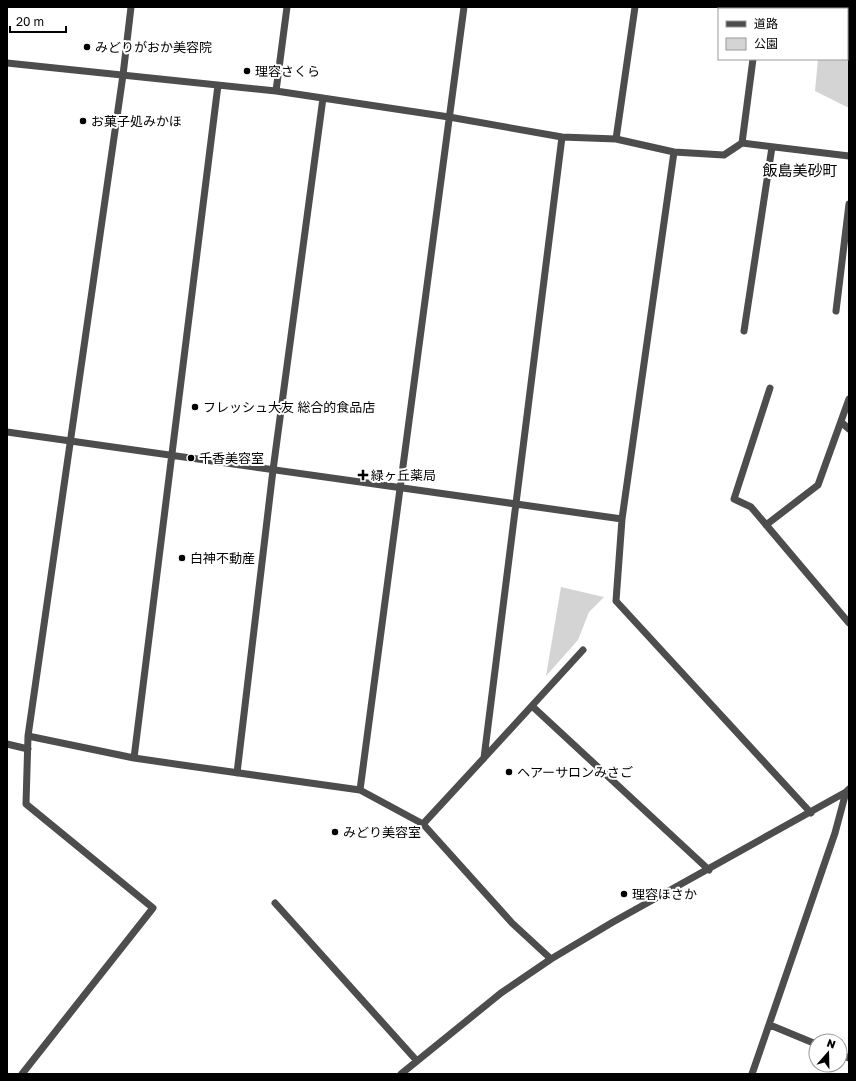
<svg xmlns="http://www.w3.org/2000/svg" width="856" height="1081" viewBox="0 0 856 1081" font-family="'Golos Text','Noto Sans JP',sans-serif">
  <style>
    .green { fill: #d4d4d4 }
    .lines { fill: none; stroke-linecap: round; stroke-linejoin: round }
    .minor { stroke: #4d4d4d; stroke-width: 7 }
    .poi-dot { fill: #000; stroke: #fff; stroke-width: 1.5 }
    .labels { text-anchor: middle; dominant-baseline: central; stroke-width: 4; stroke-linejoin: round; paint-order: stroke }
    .poi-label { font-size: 13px; fill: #000; stroke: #fff; text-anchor: start }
    .quarter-label { font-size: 15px; fill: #000; stroke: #fff }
  </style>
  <rect width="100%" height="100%" fill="#fff"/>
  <path class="green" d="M771,7H849V108L815,91L818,59H847V9H771Z
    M561,587L604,597L589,612L578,640L546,676Z"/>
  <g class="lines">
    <path class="minor" d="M131,7L123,75L28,736L134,758L182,765L360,790L423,824L512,923L551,959
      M759,9L760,7
      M7,63L276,91L449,117L562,137L616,139L674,152L724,155L742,143L849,156
      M276,91L287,7
      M616,139L635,7
      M742,143L753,59
      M674,152L622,519L616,601L811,813
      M836,311L849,204
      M744,331L772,147
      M770,388L734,499L751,507L849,623
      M841,422L849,429
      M7,432L622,519
      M766,525L818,485L849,399
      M532,706L709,870
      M7,744L28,749
      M134,758L218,85
      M484,758L583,650
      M237,773L273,470L323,98
      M360,790L464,7
      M423,824L484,758L562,137
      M275,903L417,1061
      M770,1025L816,1044
      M840,1054L849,1058
      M22,1074L153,908L26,804L28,736
      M401,1074L501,993L551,959L613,922L846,792L849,789
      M752,1074L835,833L846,792"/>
  </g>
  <g class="poi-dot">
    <circle cx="87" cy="47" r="4"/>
    <circle cx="247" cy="71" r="4"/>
    <circle cx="83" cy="121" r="4"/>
    <circle cx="195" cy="407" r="4"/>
    <circle cx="191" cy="458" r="4"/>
    <path d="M361 469h4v4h4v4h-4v4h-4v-4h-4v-4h4z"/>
    <circle cx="182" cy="558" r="4"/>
    <circle cx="509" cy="772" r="4"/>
    <circle cx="335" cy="832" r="4"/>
    <circle cx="624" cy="894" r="4"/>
  </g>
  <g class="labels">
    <g class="poi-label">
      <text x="95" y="47">みどりがおか美容院</text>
      <text x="255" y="71">理容さくら</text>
      <text x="91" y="121">お菓子処みかほ</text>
      <text x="203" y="407">フレッシュ大友 総合的食品店</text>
      <text x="199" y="458">千香美容室</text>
      <text x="371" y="475">緑ヶ丘薬局</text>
      <text x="190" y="558">白神不動産</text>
      <text x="517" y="772">ヘアーサロンみさご</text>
      <text x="343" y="832">みどり美容室</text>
      <text x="632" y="894">理容ほさか</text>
    </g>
    <g class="quarter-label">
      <text x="800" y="170">飯島美砂町</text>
    </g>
  </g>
  <rect width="856" height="1081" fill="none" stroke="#000000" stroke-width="16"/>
  <rect x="718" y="8" width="130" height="52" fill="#ffffff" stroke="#999999"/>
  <rect x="726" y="21" width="20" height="6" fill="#4d4d4d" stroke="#999999"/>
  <text x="754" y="28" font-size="12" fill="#000000">道路</text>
  <rect x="726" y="38" width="20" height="12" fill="#d4d4d4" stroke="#999999"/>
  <text x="754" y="48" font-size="12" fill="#000000">公園</text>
  <g transform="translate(828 1053) rotate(20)"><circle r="19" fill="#ffffff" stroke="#999999"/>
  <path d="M0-3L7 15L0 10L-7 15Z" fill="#000000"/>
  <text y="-6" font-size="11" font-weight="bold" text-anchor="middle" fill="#000000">N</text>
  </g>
  <path d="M10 26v6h56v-6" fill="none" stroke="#000000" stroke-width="2"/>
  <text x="16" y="26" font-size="12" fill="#000000" stroke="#ffffff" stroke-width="3" paint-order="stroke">20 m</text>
</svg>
